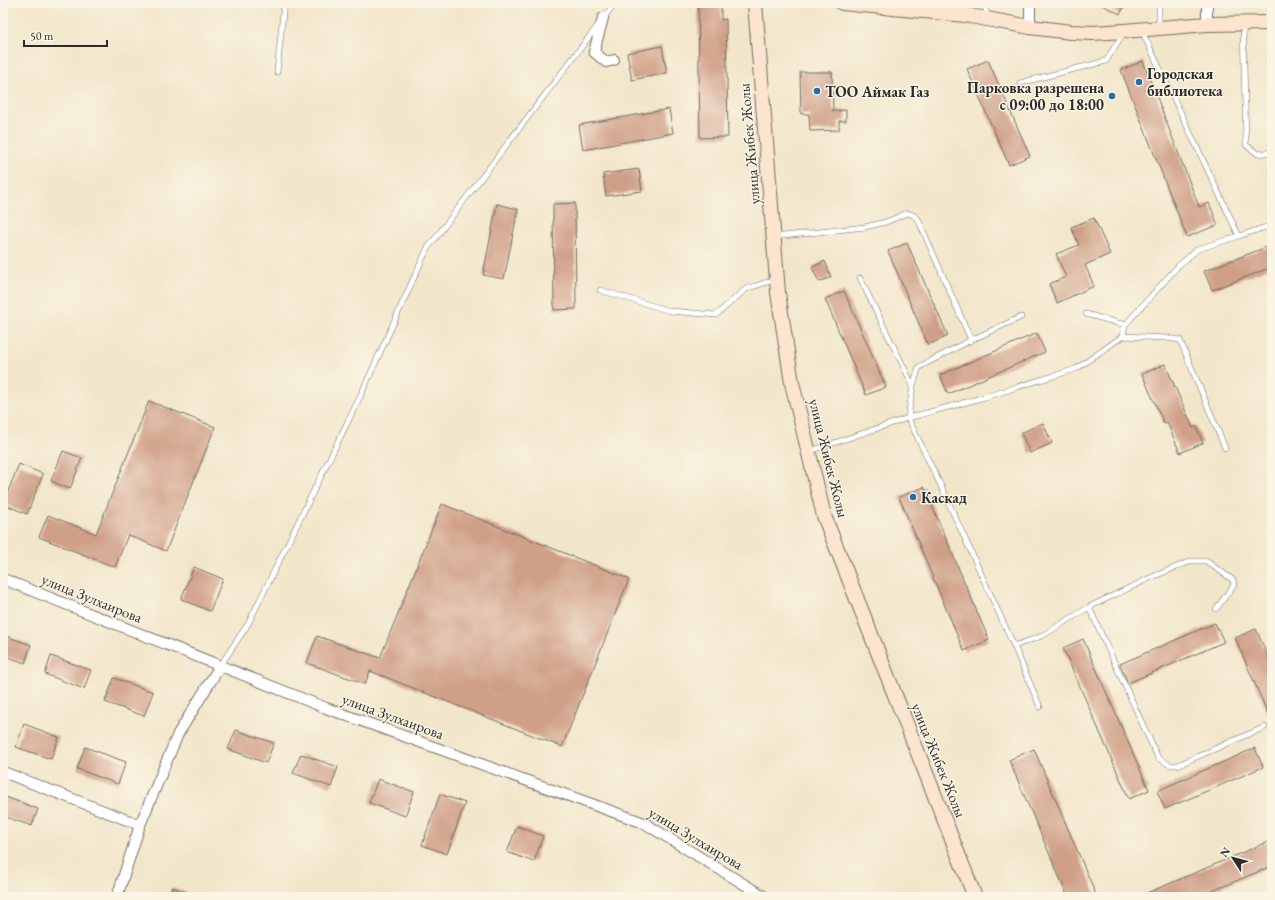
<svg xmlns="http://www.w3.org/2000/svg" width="1275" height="900" viewBox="0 0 1275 900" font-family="'EB Garamond',serif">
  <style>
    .building { fill: #cf9f87 }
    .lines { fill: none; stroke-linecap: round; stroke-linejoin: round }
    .lane-casing { stroke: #716c63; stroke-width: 6 }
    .street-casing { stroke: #716c63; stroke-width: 12 }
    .secondary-casing { stroke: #716c63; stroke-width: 16 }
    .lane { stroke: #fff; stroke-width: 5 }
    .street { stroke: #fff; stroke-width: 10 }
    .secondary { stroke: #fce5cf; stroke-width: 14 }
    .poi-dot { fill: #1f6fb2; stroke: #fcf5e5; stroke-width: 1.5 }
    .labels { text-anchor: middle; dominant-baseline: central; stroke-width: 3; stroke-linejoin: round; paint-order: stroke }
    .poi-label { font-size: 15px; font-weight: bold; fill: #2b2b2b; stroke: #fcf5e5; text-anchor: start }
    .street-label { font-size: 15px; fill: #2b2b2b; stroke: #fcf5e5 }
  </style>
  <rect width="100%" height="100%" fill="#fcf5e5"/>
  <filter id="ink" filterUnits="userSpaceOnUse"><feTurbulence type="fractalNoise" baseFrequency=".025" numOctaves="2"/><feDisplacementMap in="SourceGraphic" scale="8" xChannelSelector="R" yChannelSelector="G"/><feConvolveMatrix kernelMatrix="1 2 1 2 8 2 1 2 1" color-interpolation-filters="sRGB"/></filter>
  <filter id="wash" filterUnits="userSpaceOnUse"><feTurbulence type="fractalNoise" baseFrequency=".012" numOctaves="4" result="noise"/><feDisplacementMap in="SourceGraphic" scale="16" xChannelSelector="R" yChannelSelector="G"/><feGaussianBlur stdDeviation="0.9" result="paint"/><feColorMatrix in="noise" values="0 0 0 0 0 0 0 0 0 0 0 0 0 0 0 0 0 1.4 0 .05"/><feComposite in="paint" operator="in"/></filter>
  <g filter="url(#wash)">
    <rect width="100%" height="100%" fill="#f2e6ca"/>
    <g id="blocks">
      <path class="building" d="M698,3H721V20L726,19L728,137L700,138Z
        M1098,3H1126L1120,14Z
        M662,46L667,73L632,80L627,53Z
        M988,60L1030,156L1009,165L967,69Z
        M1143,61L1199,207L1209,203L1218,225L1187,237L1121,70Z
        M800,72H832L833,111L846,110V121H839V130L810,131L809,114H801Z
        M669,109L673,133L583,150L579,125Z
        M639,169L642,191L606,196L603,174Z
        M575,203L576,309L554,310L553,204Z
        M497,204L518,209L504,279L483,275Z
        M1094,218L1110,254L1085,265L1094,286L1057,303L1049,284L1066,277L1056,254L1079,245L1071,227Z
        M907,243L948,336L928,345L888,251Z
        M1272,245V267L1212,290L1204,271Z
        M825,261L831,277L819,282L812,267Z
        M844,291L886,387L866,395L825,299Z
        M1037,333L1045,352L948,394L940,375Z
        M1165,364L1193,428L1196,426L1203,443L1180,453L1167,422L1164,424L1142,374Z
        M149,401L215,427L166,551L128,535L115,567L39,537L48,515L96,534Z
        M1043,423L1052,443L1030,453L1021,433Z
        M63,451L82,458L70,489L51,481Z
        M19,464L43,474L27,514L3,504Z
        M924,487L989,640L964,651L899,497Z
        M442,504L629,579L562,747L370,671L365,684L307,663L317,636L380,658Z
        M194,567L223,579L210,611L181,599Z
        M1215,623L1224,642L1128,683L1120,664Z
        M1256,629L1272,666V723L1235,638Z
        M3,635L31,645L25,663L3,655Z
        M1083,639L1149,790L1129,799L1063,648Z
        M51,656L91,670L84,689L45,674Z
        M114,678L153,692L144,716L105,702Z
        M24,724L59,737L51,759L16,747Z
        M236,730L274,743L266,763L228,749Z
        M85,747L126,762L118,784L77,769Z
        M1255,748L1263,767L1165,809L1157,791Z
        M1034,749L1097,897H1068L1009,760Z
        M301,754L338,767L331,787L293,773Z
        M378,779L414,792L405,816L369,803Z
        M440,794L465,803L447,854L422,845Z
        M3,796L38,809L32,826L3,816Z
        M517,826L543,836L534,862L507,852Z
        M1272,840V866L1198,897H1138Z
        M172,887L195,896V897H168Z"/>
    </g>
  </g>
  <g filter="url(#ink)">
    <use href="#blocks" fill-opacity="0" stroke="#716c63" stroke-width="1"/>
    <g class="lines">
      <g class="lane-casing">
        <path id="lane" d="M985,3L987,18
          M1159,3V27
          M1243,25L1246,145L1258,154L1272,152
          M1142,31L1239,236L1272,225
          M277,72L284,3
          M1020,83L1106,61L1124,32
          M774,237L865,227L886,222L907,213L913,215L918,219L971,340
          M860,278L913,386
          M600,290L670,311L716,315L746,289L776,279
          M1086,314L1125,325L1123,336
          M1125,325L1179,265L1198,249L1239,236
          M1225,448L1180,340L1166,338L1123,336L1076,369L985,397L908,418L940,484L1014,646L1042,636L1089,607L1158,758L1170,765H1178L1265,727
          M810,451L908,418L913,386L919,367L971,340L1021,317
          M1089,607L1150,578L1191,561H1206L1233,580L1234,585L1216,609
          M1014,646L1040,707
          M220,666L248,624L359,399L427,249L615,3"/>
      </g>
      <g class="street-casing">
        <path id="street" d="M1207,3V24
          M603,18L594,52L606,62L614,60
          M1030,27V3
          M3,579L326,708L644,823L765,897
          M3,772L140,825
          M117,897L140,825L178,734L220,666"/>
      </g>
      <g class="secondary-casing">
        <path id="secondary" d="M755,3L778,293L792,383L824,516L975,897
          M842,3L965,15L1030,27L1071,32L1093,33L1124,31L1207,24L1272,23"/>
      </g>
      <use href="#lane" class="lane"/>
      <use href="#street" class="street"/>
      <use href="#secondary" class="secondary"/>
    </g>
  </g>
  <g class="poi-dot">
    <circle cx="1139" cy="82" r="4"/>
    <circle cx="817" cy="91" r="4"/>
    <circle cx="1112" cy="96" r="4"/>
    <circle cx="913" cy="497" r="4"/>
  </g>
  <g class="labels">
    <g class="poi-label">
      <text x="1147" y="73">Городская<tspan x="1147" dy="17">библиотека</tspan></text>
      <text x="1104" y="87" text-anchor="end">Парковка разрешена<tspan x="1104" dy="17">с 09:00 до 18:00</tspan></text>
      <text x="825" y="91">ТОО Аймак Газ</text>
      <text x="921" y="497">Каскад</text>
    </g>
    <g class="street-label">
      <text transform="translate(749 144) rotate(-95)">улица Жибек Жолы</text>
      <text transform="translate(829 458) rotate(76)">улица Жибек Жолы</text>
      <text transform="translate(92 598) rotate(22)">улица Зулхаирова</text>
      <text transform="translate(393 716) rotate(20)">улица Зулхаирова</text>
      <text transform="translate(939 760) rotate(68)">улица Жибек Жолы</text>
      <text transform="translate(696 838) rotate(31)">улица Зулхаирова</text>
    </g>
  </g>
  <rect width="1275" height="900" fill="none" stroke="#fcf5e5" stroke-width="16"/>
  <g transform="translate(1233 858) rotate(306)" stroke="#fcf5e5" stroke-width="3" paint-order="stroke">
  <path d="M0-3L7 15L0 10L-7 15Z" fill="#2b2b2b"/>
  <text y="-6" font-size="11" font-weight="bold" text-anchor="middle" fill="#2b2b2b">N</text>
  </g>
  <path d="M24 40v6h83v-6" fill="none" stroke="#2b2b2b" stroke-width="2"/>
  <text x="30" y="40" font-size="12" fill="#2b2b2b" stroke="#fcf5e5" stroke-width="3" paint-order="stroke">50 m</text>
</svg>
